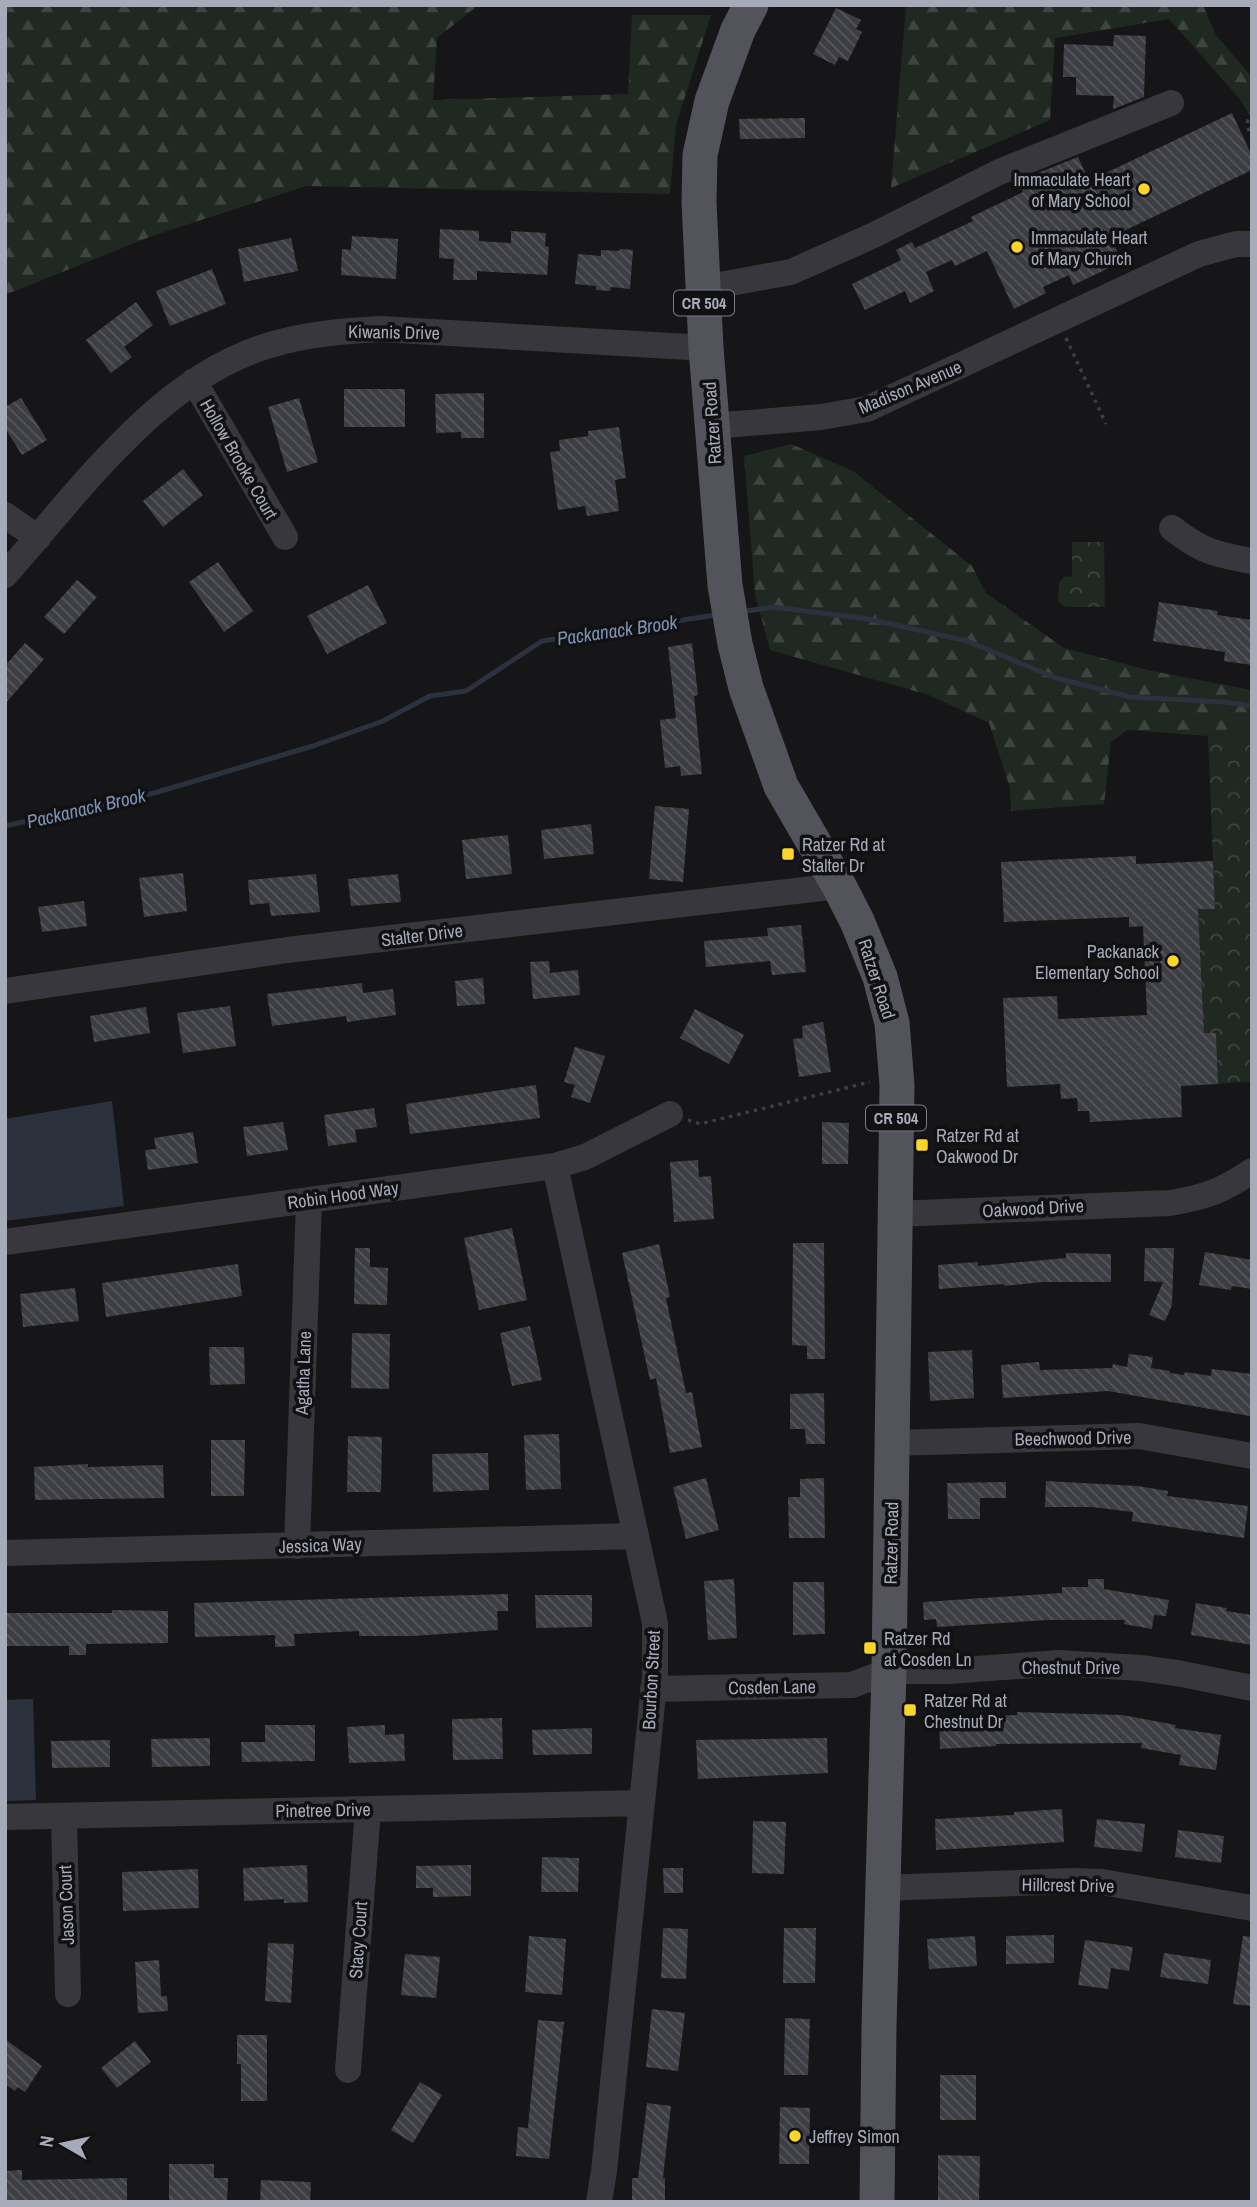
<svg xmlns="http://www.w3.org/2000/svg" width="1257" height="2207" viewBox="0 0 1257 2207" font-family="'Archivo Narrow',sans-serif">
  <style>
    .forest { fill: url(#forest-firs) }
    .park { fill: url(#park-crowns) }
    .water { fill: #2b323d }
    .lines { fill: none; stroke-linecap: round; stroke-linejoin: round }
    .stream { stroke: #2b323d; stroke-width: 5 }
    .building { fill: url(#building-back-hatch) }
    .path { stroke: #3d3e44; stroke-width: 3.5; stroke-dasharray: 3.5 5; stroke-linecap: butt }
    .minor { stroke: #37373d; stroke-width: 26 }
    .major { stroke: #53535c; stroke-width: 35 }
    .poi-dot { fill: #fad62c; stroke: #111113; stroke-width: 2.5 }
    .labels { text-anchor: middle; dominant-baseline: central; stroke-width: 7; stroke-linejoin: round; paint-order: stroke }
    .shield { fill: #111113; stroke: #7a7c87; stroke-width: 2 }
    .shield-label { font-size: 16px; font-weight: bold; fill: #a7aab9 }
    .poi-label { font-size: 18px; fill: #a7aab9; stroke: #111113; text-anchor: start }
    .street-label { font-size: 18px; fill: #a7aab9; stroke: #111113 }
    .water-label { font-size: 19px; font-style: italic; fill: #7d92b5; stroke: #111113 }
  </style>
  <defs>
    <pattern id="forest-firs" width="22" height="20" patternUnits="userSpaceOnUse" patternTransform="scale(1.75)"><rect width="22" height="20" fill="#202822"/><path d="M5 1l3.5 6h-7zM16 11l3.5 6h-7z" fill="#3e4440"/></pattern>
    <pattern id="park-crowns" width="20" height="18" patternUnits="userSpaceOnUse" patternTransform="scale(1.75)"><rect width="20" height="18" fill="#202822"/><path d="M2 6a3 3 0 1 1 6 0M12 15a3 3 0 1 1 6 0" fill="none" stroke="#3e4440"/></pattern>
    <pattern id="building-back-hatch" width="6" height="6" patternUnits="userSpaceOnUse" patternTransform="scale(1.75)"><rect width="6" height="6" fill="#3d3e43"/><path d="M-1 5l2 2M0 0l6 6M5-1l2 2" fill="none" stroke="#56575c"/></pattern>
  </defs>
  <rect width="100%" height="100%" fill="#161618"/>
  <path class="forest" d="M5,5H484L476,7L437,38L433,100L628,94L632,15H711L676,125L670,194L306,186L152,236L5,295Z
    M906,5H1203L1216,35L1252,77V118L1239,98L1169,19L1055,38L1050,120L891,188Z
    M791,444L853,471L972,566L986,593L1064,648L1152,671L1252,690V739L1224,734L1208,736L1127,730L1111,742L1104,804L1011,811L1010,788L989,723L929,695L770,650L755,594L744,456Z"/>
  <path class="park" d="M1072,542H1104L1105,607H1066L1058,601L1059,583L1064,577L1072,576Z
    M1224,734L1252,739V1081L1218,1084L1216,1033H1204L1198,909L1215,908L1208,736Z"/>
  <path class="water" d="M112,1101L124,1206L5,1221V1119Z
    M33,1699L36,1800L5,1801V1700Z"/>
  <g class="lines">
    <path class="stream" d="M740,612L773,607L868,619L967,641L1056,678L1130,697L1224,702L1252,706
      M5,826L154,793L313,746L383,721L430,696L466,691L542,641L716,615"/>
  </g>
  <path class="building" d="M836,8L861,20L856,29L862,32L848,61L839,57L835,65L813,54Z
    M1114,35L1146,36L1144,97L1113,109L1114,96L1076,95V77H1063L1064,44L1113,46Z
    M1232,113L1252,156V170L1111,237L1122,262L1073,285L1069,275L1043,287L1046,293L1014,309L987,251L955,266L952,260L926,272L934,291L910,303L905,291L865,310L852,284L901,260L896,250L912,242L915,248L973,221L971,217L1023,192L1018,181L1078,157L1089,181Z
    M805,118V138L740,139L739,119Z
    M440,229L479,231V241L511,243V231L546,233L545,246L549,247L547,275L477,271V280H453L454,259L439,258Z
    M352,236L398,239L396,279L341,275L342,249L351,250Z
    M291,238L298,271L244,282L238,249Z
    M620,249L633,250L630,289L611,287L610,291L596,290V286L575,284L578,254L601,256V250L619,251Z
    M212,269L226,304L170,326L156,291Z
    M136,302L153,325L124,347L132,357L111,373L86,340Z
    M344,389H405V427H344Z
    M484,393V438H461V432L436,433L435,394Z
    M21,398L47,440L22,455L5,428V407Z
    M299,398L318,462L287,472L268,407Z
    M619,427L626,478L615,480L619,511L587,516L585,506L558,510L550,452L560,451L559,440L588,436V431Z
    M183,469L203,495L163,527L143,501Z
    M218,562L253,611L224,632L189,582Z
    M77,580L97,597L64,634L44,617Z
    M368,585L387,623L327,654L307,616Z
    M1159,602L1218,611L1217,615L1252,620V665L1224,661L1225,652L1153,641Z
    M25,643L44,659L5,704V666Z
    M692,643L698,695L694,696L702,774L681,776L680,766L665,768L660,720L676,718L668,647Z
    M655,806L689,809L683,882L649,879Z
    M591,824L594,854L544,859L541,830Z
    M508,835L512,874L466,879L462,840Z
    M1136,856V864L1213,861L1215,909H1198L1204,1033H1216L1218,1084L1181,1086L1182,1117L1090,1122L1089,1111H1078L1077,1098L1061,1099L1060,1084L1007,1087L1003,998L1057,996L1058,1019L1147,1015L1143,926L1129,927V917L1004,922L1001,862Z
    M183,873L187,911L144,917L139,878Z
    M316,874L320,912L271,916L269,903L250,905L248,880Z
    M398,874L401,902L351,906L348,879Z
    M84,901L87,926L42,932L38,907Z
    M801,925L806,972L772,975L770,961L706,967L704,941L768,936L767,928Z
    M549,961L550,973L578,970L580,995L533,999L530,962Z
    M483,978L485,1004L457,1006L455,981Z
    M362,983L363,993L393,989L396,1015L347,1022L346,1016L272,1026L267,994Z
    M230,1006L236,1046L183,1053L177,1013Z
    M146,1007L150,1033L94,1042L90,1016Z
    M695,1009L744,1035L729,1064L680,1038Z
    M823,1022L831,1072L799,1077L793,1039L803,1038L802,1026Z
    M575,1047L605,1056L590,1103L571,1097L575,1085L564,1082Z
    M536,1085L540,1118L410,1134L406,1104Z
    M374,1108L377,1127L355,1130L357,1142L328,1146L324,1115Z
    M283,1122L288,1150L247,1156L243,1127Z
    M822,1122L849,1123L848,1164H822Z
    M193,1132L198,1163L148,1170L145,1150L156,1149L154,1138Z
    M698,1160L699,1177L711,1176L714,1219L674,1222L670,1162Z
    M512,1228L527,1300L479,1310L464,1238Z
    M793,1243H824L825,1359H807V1346L792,1345Z
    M659,1244L670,1297L666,1298L686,1393L692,1392L702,1447L670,1453L656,1378L650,1380L622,1253Z
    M355,1248H370V1267L388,1268L387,1305L354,1304Z
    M1145,1248H1174L1172,1305L1165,1321L1149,1315L1163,1282L1144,1281Z
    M1205,1252L1252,1260V1289L1232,1286L1231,1290L1199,1285Z
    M1066,1253L1111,1254V1282H1043L1004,1286V1284L939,1289L938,1265L978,1262V1266L1066,1258Z
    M238,1264L242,1296L106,1317L102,1283Z
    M75,1288L79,1321L23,1327L20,1294Z
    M530,1326L542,1380L512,1386L500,1333Z
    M352,1333L390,1334L389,1389L351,1388Z
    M209,1347H244L245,1384L210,1385Z
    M972,1350L974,1398L930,1401L928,1352Z
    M1129,1354L1153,1357L1151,1368L1170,1371V1373L1184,1375L1185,1372L1211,1376L1212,1369L1252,1374L1250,1416L1108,1391L1003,1398L1001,1365L1039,1362L1040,1370L1112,1368L1113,1364L1127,1367Z
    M824,1393L825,1444H806L805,1429H790V1394Z
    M559,1434L561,1489L526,1490L524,1435Z
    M348,1436L382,1437L381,1492H347Z
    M211,1440H245L244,1496H211Z
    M488,1453L489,1490L433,1492L432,1454Z
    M88,1464V1467L163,1465L164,1498L35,1500L34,1467Z
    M706,1478L719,1530L686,1539L673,1487Z
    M824,1478L825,1538H789L788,1497H800V1479Z
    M1046,1481L1137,1486L1168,1491L1167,1496L1248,1506L1244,1538L1132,1521L1133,1512L1092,1507H1045Z
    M1006,1482V1498H980V1519H948L947,1483Z
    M734,1579L737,1638L708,1640L704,1581Z
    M1088,1579H1104V1589L1169,1600L1166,1616L1154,1615L1152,1629L1124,1624L1125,1620H1048L937,1627L936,1619L924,1620L923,1602L1062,1593V1587H1088Z
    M793,1582H824L825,1634L793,1635Z
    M508,1594V1611H497L498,1630L413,1636H359V1631L294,1634L295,1646L275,1647V1635L195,1637L194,1603Z
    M535,1595H592V1627L536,1628Z
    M1196,1603L1227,1608L1226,1611L1252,1615V1645L1191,1635Z
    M112,1610L168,1611V1643L86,1644V1655H69V1646H5V1613H112Z
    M1017,1712L1122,1715L1176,1725L1175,1728L1221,1735L1216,1770L1179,1765L1181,1755L1141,1748L1142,1743L996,1744V1746L940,1749L939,1718L1017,1715Z
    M502,1718L503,1759L453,1760L452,1719Z
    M265,1725H315V1761L242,1762L241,1742H265Z
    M385,1725V1735L404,1734L405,1761L349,1763L347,1727Z
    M592,1728V1754L533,1755L532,1730Z
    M210,1738V1766L152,1767L151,1739Z
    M827,1738L828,1773L698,1779L696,1740Z
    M110,1740V1767L52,1768L51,1741Z
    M1062,1809L1064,1842L936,1850L935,1819L1014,1815V1812Z
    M1097,1819L1145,1824L1142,1852L1094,1847Z
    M753,1821L786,1822L784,1874L752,1873Z
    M1178,1830L1224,1836L1221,1863L1175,1857Z
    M542,1857L579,1858L578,1892H541Z
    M307,1865L308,1902L284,1903V1899L244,1901L243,1868Z
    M471,1865V1896L433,1897V1888H416V1866Z
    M663,1868H683V1893H664Z
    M198,1869L199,1908L123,1911L122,1872Z
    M663,1928L688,1929L686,1979L661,1978Z
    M784,1928H816L815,1983H783Z
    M1054,1935V1963L1006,1964V1936Z
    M529,1936L566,1939L562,1995L525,1992Z
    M975,1936L977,1966L929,1969L927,1939Z
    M1243,1936L1252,1937V2006L1233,2004Z
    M1085,1940L1133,1947L1129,1971L1111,1968L1108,1989L1078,1985Z
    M268,1943L294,1944L291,2003L265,2001Z
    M1164,1953L1211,1960L1208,1984L1160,1977Z
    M405,1954L440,1957L436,1998L401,1995Z
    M159,1960L161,1996H167L168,2011L138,2013L135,1962Z
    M652,2009L685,2013L678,2071L646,2067Z
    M785,2018L810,2019L808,2075H784Z
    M538,2020L564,2022L549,2159L516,2156L518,2127L528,2128Z
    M237,2035H267V2101H241V2064H237Z
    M5,2039L42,2066L25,2092L18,2087L15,2091L5,2084Z
    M135,2041L151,2062L117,2088L101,2068Z
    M940,2075H976V2120H940Z
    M420,2082L442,2095L413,2143L391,2130Z
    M647,2103L671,2106L663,2178H665V2202H632V2178H638Z
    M780,2107L810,2108L809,2164H779Z
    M938,2155L980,2156L979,2202H938Z
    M169,2164H214V2178H228L227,2202H169Z
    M22,2170V2180L127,2178V2202H5V2171Z
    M261,2180L311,2182L310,2202H260Z"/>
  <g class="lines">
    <path class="path" d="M1252,112C1245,122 1247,127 1252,137
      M1066,338L1106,424
      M688,1120L700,1124L870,1082"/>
    <path class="minor" d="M703,288L791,272L874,235L999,172L1171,103
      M194,381L285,537
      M712,426L821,417L867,409L1199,254L1236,244H1252
      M5,515L38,538
      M1172,528C1202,552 1215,554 1252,561
      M5,575C80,491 158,378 270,345C307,334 343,331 381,329L706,348
      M5,991L287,950L839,886
      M555,1166L655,1623V1676L604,2171L599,2202
      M895,1214L1170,1203C1206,1197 1222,1191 1252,1171
      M5,1242L555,1166L585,1157L670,1114
      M892,1443L1139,1436L1252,1456
      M297,1546L309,1200
      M5,1553L635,1536
      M653,1689L852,1685L889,1671H948L1059,1663L1140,1668L1177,1673L1252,1688
      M64,1816L68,1994
      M5,1817L641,1803
      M883,1888L1073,1881L1102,1882L1252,1908
      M348,2070L368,1809"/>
    <path class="major" d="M751,5L738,30L712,101L700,155L699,202L706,348L725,585L735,644L746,688L781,786L839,886L857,921L880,977L892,1023L897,1085L889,1671L879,2026L877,2202"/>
  </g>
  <g class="poi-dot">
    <circle cx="1144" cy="189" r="7"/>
    <circle cx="1017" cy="247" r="7"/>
    <rect x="781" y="847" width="14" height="14" rx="3.5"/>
    <circle cx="1173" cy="961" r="7"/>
    <rect x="915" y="1138" width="14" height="14" rx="3.5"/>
    <rect x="863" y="1641" width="14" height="14" rx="3.5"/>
    <rect x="903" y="1703" width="14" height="14" rx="3.5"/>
    <circle cx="795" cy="2136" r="7"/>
  </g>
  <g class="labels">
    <g class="shield">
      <rect x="674" y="290.5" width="60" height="25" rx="5"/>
      <rect x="866" y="1105.5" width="60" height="25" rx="5"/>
    </g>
    <g class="shield-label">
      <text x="704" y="303">CR 504</text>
      <text x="896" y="1118">CR 504</text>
    </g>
    <g class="poi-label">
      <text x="1130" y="179" text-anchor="end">Immaculate Heart<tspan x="1130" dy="21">of Mary School</tspan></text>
      <text x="1031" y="237">Immaculate Heart<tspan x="1031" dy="21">of Mary Church</tspan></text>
      <text x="802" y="844">Ratzer Rd at<tspan x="802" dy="21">Stalter Dr</tspan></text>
      <text x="1159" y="951" text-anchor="end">Packanack<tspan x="1159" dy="21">Elementary School</tspan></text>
      <text x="936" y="1135">Ratzer Rd at<tspan x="936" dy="21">Oakwood Dr</tspan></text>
      <text x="884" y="1638">Ratzer Rd<tspan x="884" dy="21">at Cosden Ln</tspan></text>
      <text x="924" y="1700">Ratzer Rd at<tspan x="924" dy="21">Chestnut Dr</tspan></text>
      <text x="809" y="2136">Jeffrey Simon</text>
    </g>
    <g class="street-label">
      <text transform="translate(394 332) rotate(1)">Kiwanis Drive</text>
      <text transform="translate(910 387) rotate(-23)">Madison Avenue</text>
      <text transform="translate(712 423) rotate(-94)">Ratzer Road</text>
      <text transform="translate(239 459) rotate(60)">Hollow Brooke Court</text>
      <text transform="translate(422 935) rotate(-7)">Stalter Drive</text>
      <text transform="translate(877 979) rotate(72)">Ratzer Road</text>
      <text transform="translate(343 1195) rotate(-8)">Robin Hood Way</text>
      <text transform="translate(1033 1208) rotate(-3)">Oakwood Drive</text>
      <text transform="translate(303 1373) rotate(-88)">Agatha Lane</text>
      <text transform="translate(1073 1438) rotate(-1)">Beechwood Drive</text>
      <text transform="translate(891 1543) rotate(-89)">Ratzer Road</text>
      <text transform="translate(320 1545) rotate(-2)">Jessica Way</text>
      <text x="1071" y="1667">Chestnut Drive</text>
      <text transform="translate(651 1680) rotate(-87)">Bourbon Street</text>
      <text transform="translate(772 1687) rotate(-1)">Cosden Lane</text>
      <text transform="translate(323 1810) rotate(-1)">Pinetree Drive</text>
      <text transform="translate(1068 1885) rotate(1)">Hillcrest Drive</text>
      <text transform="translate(66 1905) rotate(-92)">Jason Court</text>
      <text transform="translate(358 1940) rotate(-86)">Stacy Court</text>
    </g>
    <g class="water-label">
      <text transform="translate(617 630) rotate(-8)">Packanack Brook</text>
      <text transform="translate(86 808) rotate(-13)">Packanack Brook</text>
    </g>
  </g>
  <rect width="1257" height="2207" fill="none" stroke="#a7aab9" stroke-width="14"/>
  <g transform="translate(63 2144) rotate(279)" stroke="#111113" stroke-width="5" paint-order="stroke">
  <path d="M0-5L12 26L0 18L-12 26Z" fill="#a7aab9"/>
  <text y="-10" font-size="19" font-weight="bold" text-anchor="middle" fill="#a7aab9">N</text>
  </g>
</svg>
